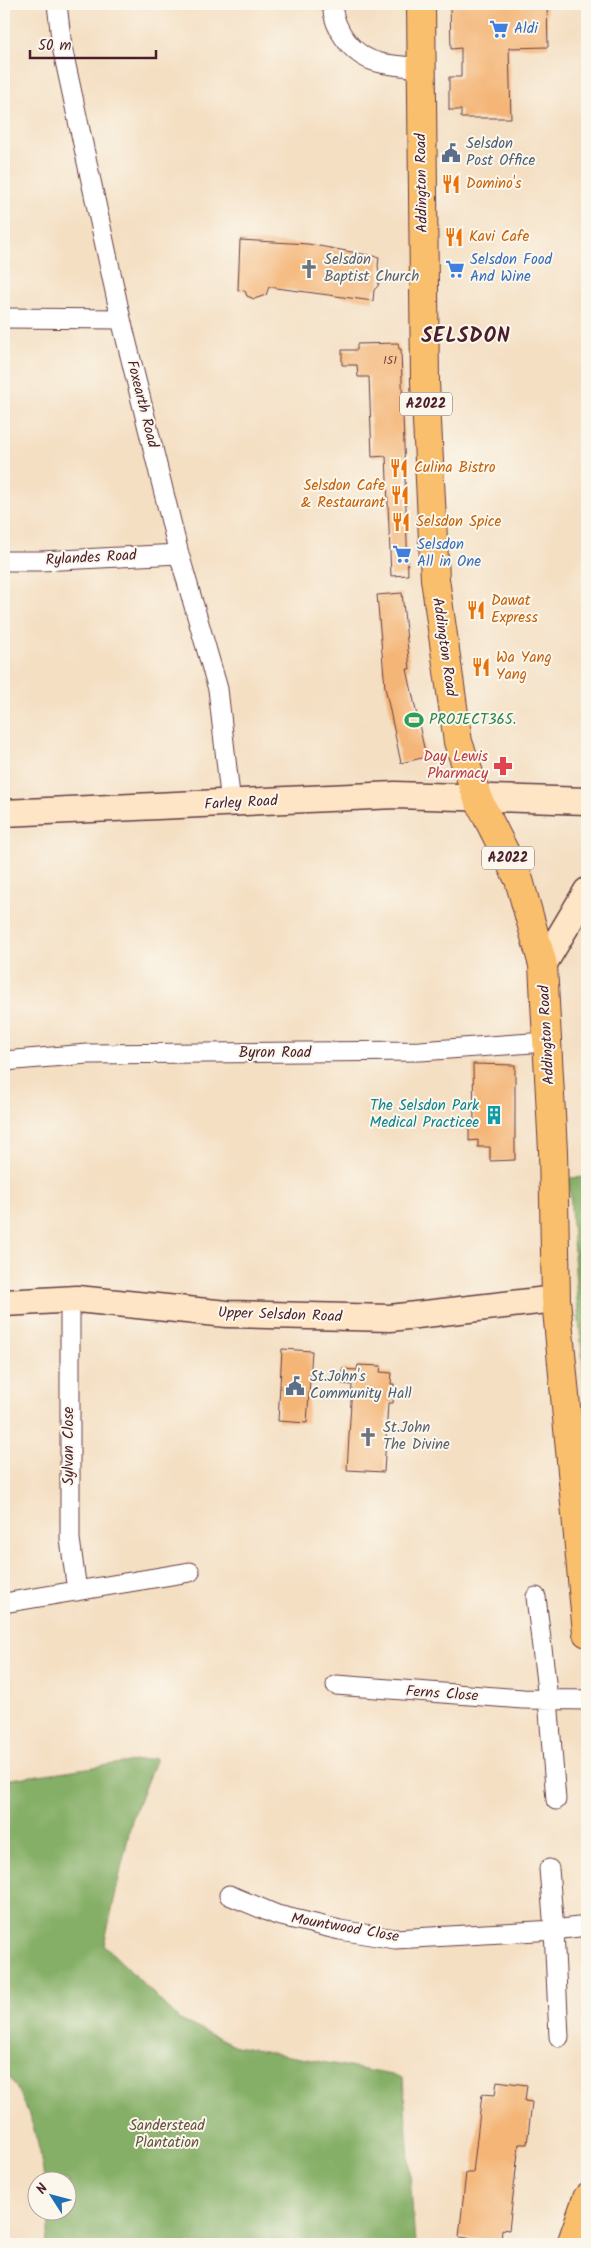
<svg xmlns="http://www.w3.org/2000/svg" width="591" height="2248" viewBox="0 0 591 2248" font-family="Kalam,sans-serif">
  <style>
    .forest { fill: #85af66; stroke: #686748 }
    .building { fill: #f4b577 }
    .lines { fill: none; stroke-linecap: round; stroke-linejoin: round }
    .street-casing { stroke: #643c42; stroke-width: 21 }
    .secondary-casing { stroke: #643c42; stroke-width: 29 }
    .primary-casing { stroke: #643c42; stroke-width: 30 }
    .street { stroke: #fff; stroke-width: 19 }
    .secondary { stroke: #fde5c5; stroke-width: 26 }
    .primary { stroke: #f9bf6d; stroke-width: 28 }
    .labels { text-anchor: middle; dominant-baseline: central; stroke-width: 4; stroke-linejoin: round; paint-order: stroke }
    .number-label { font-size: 12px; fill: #74443e }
    .shield { fill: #fbf7ec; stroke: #7f6065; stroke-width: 1 }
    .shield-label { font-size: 14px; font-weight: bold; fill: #4a1f2b }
    .shop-label { font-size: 15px; fill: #366cbe; stroke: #fbf7ec; text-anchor: start }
    .service-label { font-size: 15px; fill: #4e5e75; stroke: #fbf7ec; text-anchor: start }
    .street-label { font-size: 15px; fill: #4a1f2b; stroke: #fbf7ec }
    .food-label { font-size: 15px; fill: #c56008; stroke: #fbf7ec; text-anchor: start }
    .worship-label { font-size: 15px; fill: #5b616d; stroke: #fbf7ec; text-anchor: start }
    .leisure-label { font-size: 15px; fill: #27864d; stroke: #fbf7ec; text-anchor: start }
    .health-label { font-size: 15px; fill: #be3a42; stroke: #fbf7ec; text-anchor: end }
    .culture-label { font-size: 15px; fill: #0d838f; stroke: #fbf7ec; text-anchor: end }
    .park-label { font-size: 15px; fill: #665341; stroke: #fbf7ec }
    .district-label { font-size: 20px; font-weight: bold; letter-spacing: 1px; fill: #4a1f2b; stroke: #fbf7ec }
  </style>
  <rect width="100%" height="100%" fill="#fbf7ec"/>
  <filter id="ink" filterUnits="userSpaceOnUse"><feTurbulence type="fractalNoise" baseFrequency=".02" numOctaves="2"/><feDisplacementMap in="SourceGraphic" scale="10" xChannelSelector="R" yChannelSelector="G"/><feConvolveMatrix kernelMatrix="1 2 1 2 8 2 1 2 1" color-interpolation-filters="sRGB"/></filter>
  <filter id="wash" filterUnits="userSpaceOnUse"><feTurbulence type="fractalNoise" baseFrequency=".0096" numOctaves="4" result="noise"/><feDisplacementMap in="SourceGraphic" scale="20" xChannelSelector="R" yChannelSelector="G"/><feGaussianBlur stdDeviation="1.12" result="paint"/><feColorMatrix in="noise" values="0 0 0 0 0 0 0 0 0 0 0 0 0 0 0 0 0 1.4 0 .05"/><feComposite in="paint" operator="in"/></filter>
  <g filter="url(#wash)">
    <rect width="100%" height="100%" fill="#f4dfc3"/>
    <path class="forest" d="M587,1177V1407L577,1300L569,1178Z
      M156,1758L132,1820L104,1945L180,2020L236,2046L403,2077L415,2244H46L49,2223L48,2211L68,2210V2180H44C40,2142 28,2100 4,2069V1780Z"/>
    <g id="blocks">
      <path class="building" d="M450,4H547L548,47L509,48L511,118H461V110H449V77H461V48L451,49Z
        M240,240L308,244L379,257L378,266L380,278L378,286L374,290L373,301L269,287L266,295L254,299L247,296L245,291L238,290Z
        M398,343L399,349H401L408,575L391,576L386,456L372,457L369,377H358L357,365H342V350H357V344Z
        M402,593L410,669H407L426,757L401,763L385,687L377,595Z
        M473,1064L515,1065V1160L490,1161V1147H478V1140L469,1141V1123L474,1124Z
        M282,1349L312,1351L307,1423L278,1421Z
        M358,1365L381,1366L380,1372L392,1373L391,1384H394L393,1403H388L384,1472L347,1470L352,1385L342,1384V1369L357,1370Z
        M497,2081L527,2085L525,2101L532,2102L527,2144H519L509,2230L502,2229L501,2242L459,2237L466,2173H473L482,2094L495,2095Z"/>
    </g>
  </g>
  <g filter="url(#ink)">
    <use href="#blocks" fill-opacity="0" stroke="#643c42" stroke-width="1"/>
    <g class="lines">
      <g class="street-casing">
        <path id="street" d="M57,4L62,47L121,319L179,554L218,689L231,804
          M332,4C334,31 354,58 381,63C394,66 407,66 420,68
          M4,318L121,319
          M4,561H41L179,554
          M4,1061L87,1054L420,1051L546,1042
          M70,1300V1539L77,1591
          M536,1597L548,1699L556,1800
          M4,1603L190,1572
          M336,1685L523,1699L587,1700
          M549,1869L554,1930L559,2037
          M229,1895L277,1915L340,1930L395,1939L554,1930L587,1926"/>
      </g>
      <g class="secondary-casing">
        <path id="secondary" d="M4,813L395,795L587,801
          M543,965L587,891
          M4,1303L77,1299L227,1314L390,1318L556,1299"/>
      </g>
      <g class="primary-casing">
        <path id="primary" d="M421,4L425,382L435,579L458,742L478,799L519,880L543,965L553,1151L556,1299L587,1633
          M571,2244L587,2198"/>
      </g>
      <use href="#street" class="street"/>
      <use href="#secondary" class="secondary"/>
      <use href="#primary" class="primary"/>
    </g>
  </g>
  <defs>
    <g id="supermarket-bare" transform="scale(1.5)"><path d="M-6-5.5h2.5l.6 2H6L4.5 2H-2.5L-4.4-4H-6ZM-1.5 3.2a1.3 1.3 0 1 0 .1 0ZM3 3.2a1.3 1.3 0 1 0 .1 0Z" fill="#3f7fe0" stroke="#fbf7ec" stroke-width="2.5" paint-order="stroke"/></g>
    <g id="civic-bare" transform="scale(1.5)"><path d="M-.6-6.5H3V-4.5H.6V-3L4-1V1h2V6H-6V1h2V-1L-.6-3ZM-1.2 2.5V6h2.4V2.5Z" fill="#5c6f8a" stroke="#fbf7ec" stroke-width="2.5" paint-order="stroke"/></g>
    <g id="restaurant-bare" transform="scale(1.5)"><path d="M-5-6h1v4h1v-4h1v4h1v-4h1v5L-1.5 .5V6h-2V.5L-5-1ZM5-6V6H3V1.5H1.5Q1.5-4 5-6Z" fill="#e8710a" stroke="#fbf7ec" stroke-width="2.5" paint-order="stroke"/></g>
    <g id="church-bare" transform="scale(1.5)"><path d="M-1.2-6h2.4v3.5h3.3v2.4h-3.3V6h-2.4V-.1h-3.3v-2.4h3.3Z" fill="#6b7280" stroke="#fbf7ec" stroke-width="2.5" paint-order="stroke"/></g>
    <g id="stadium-bare" transform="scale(1.5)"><path d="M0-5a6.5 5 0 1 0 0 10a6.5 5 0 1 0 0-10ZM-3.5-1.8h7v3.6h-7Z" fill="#2e9e5b" stroke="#fbf7ec" stroke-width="2.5" paint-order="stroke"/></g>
    <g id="pharmacy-bare" transform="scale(1.5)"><path d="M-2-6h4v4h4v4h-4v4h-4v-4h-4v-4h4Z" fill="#e0444e" stroke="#fbf7ec" stroke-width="2.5" paint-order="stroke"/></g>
    <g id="building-bare" transform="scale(1.5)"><path d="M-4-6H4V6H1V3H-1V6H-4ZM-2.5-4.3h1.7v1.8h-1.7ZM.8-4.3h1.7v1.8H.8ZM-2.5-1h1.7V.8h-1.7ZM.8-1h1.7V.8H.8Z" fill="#0f9aa8" stroke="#fbf7ec" stroke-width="2.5" paint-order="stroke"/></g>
  </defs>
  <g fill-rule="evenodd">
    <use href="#supermarket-bare" x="499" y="29"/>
    <use href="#civic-bare" x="451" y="153"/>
    <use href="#restaurant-bare" x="451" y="184"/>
    <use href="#restaurant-bare" x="454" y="237"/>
    <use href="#church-bare" x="309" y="269"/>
    <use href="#supermarket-bare" x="455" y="269"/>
    <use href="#restaurant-bare" x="399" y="468"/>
    <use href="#restaurant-bare" x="400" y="495"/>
    <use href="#restaurant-bare" x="401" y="522"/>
    <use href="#supermarket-bare" x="402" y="554"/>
    <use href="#restaurant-bare" x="476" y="610"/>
    <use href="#restaurant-bare" x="481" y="667"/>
    <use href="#stadium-bare" x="414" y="720"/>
    <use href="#pharmacy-bare" x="503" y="766"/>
    <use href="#building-bare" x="494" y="1115"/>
    <use href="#civic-bare" x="295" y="1386"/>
    <use href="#church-bare" x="368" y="1437"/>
  </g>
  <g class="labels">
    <g class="number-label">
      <text x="390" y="360">151</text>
    </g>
    <g class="shield">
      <rect x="400" y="392.5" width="52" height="23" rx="4"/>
      <rect x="482" y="846.5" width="52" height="23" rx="4"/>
    </g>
    <g class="shield-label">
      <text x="426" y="404">A2022</text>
      <text x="508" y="858">A2022</text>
    </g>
    <g class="shop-label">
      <text x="514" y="29">Aldi</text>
      <text x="470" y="260">Selsdon Food<tspan x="470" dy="17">And Wine</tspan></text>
      <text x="417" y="545">Selsdon<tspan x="417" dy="17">All in One</tspan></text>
    </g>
    <g class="service-label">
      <text x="466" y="144">Selsdon<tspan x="466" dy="17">Post Office</tspan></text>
      <text x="310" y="1377">St.John's<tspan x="310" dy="17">Community Hall</tspan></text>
    </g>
    <g class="street-label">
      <text transform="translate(422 183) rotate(-91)">Addington Road</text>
      <text transform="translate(142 404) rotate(76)">Foxearth Road</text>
      <text transform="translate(91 558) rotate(-3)">Rylandes Road</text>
      <text transform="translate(444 647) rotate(82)">Addington Road</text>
      <text transform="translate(241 803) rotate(-3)">Farley Road</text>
      <text transform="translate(547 1035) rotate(-93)">Addington Road</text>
      <text x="275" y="1053">Byron Road</text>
      <text transform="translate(280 1315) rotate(2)">Upper Selsdon Road</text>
      <text transform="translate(69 1446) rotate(-90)">Sylvan Close</text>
      <text transform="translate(442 1694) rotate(4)">Ferns Close</text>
      <text transform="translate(345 1928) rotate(10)">Mountwood Close</text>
    </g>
    <g class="food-label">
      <text x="466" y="184">Domino's</text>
      <text x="469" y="237">Kavi Cafe</text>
      <text x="414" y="468">Culina Bistro</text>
      <text x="385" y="486" text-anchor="end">Selsdon Cafe<tspan x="385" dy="17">&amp; Restaurant</tspan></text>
      <text x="416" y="522">Selsdon Spice</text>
      <text x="491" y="601">Dawat<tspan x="491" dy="17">Express</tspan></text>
      <text x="496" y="658">Wa Yang<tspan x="496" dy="17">Yang</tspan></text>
    </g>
    <g class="worship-label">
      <text x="324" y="260">Selsdon<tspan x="324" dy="17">Baptist Church</tspan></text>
      <text x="383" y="1428">St.John<tspan x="383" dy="17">The Divine</tspan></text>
    </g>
    <g class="leisure-label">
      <text x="429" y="720">PROJECT365.</text>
    </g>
    <g class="health-label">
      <text x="488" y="757">Day Lewis<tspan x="488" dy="17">Pharmacy</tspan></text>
    </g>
    <g class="culture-label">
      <text x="479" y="1106">The Selsdon Park<tspan x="479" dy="17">Medical Practicee</tspan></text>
    </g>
    <g class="park-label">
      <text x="167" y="2126">Sanderstead<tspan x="167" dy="17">Plantation</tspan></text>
    </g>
    <g class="district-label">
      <text x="466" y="337">SELSDON</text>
    </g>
  </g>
  <rect width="591" height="2248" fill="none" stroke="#fbf7ec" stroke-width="20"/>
  <g transform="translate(52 2196) rotate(306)"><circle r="24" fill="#fbf7ec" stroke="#b4a19f"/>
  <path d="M0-4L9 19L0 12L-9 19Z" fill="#1f6fb2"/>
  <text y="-8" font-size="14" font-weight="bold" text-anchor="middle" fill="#4a1f2b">N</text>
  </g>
  <path d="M30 50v8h126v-8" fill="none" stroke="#4a1f2b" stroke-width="2.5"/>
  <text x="38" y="50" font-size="15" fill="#4a1f2b" stroke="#fbf7ec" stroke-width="4" paint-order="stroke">50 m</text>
</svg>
